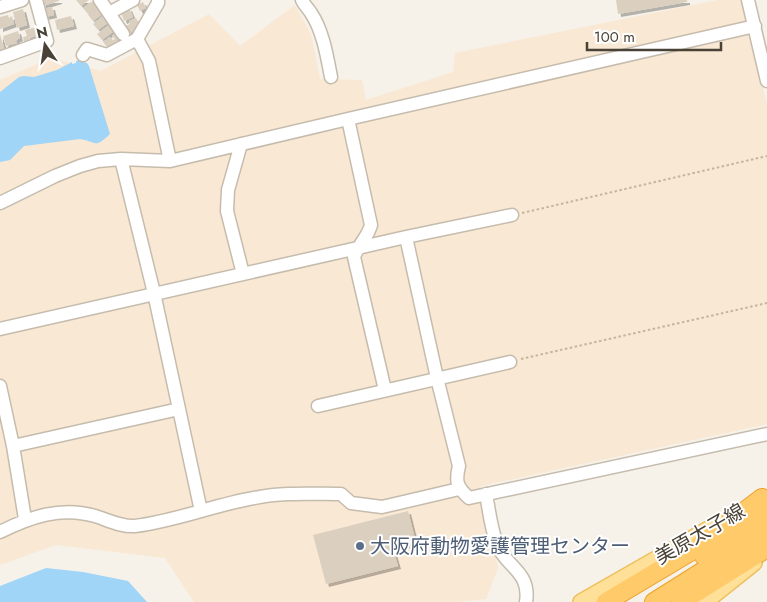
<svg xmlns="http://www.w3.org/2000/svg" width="767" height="602" viewBox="0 0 767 602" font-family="Jost,'Noto Sans JP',sans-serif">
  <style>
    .commercial { fill: #f9e8d3 }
    .water { fill: #a0d5f7 }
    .building { fill: #dbd0c0; filter: url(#shadow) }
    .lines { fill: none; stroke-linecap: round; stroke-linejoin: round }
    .minor-casing { stroke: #c5bcad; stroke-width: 15 }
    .major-casing { stroke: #efc05e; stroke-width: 18 }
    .highway-casing { stroke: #eca22d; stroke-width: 20 }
    .path { stroke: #c5b59a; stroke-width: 2; stroke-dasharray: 2.5 2.5; stroke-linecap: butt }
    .minor { stroke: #fff; stroke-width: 12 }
    .major { stroke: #ffe098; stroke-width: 15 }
    .highway { stroke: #ffcb6a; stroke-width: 18 }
    .service-dot { fill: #5c6f8a; stroke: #fff; stroke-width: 2 }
    .labels { text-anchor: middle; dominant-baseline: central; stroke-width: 4; stroke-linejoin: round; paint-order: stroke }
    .street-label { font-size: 20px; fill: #4a4236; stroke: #fff }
    .service-label { font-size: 20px; fill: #4e5e75; stroke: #fff; text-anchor: start }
  </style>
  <defs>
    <filter id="shadow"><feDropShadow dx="3" dy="3" stdDeviation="0" flood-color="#0004"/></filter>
  </defs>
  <rect width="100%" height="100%" fill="#f6f2e9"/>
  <path class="commercial" d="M718,0H743L767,105V424L481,486L498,568L486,599L455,602H194L165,558L56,545L0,565V80L51,58L101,71L209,14L240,46L295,5L311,34L320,79L362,80L366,100L453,72L455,53Z"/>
  <path class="water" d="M82,59L84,62L87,63L89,66L110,134C94,149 98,142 80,139L24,146L10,160L0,162V92L19,77L24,76L34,77L57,70L72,62V64L76,63V61Z
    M46,568L83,572L128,581L147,602H0V586Z"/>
  <path class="building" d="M42,0H59V1L43,6Z
    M76,0H89L81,6Z
    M94,0L99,6L88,14L83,8Z
    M616,0H687V2L618,14Z
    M143,2L146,8L140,11L137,5Z
    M100,6L105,12L93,21L88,15Z
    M52,7L54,15L45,17L43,9Z
    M129,8L133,17L124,21L121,12Z
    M23,9L27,25L17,28L13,12Z
    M8,15L9,18L12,16L14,24L0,29V17Z
    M104,15L109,22L98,30L93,24Z
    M71,16L74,26L57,30L55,20Z
    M136,18L140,25L138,29L129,33L125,26L130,24L129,21Z
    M109,25L114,31L102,40L97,34Z
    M37,27L40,35L29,38L31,43L25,45L23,37L27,36L25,30Z
    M18,31L20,38L16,40L17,43L6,46L3,36Z
    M116,33L120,38L117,40L119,43L113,47L111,45L107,47L103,42L110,37L113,40L115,39L112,36Z
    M0,34L5,51L0,52Z
    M408,511L416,543L393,549L398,566L326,584L313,535Z"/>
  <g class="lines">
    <g class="minor-casing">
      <path id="minor" d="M100,0L123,34
        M302,0C304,5 308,8 311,13C323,31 327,56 331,77
        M748,0L767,81
        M0,7L22,0
        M109,13L133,0
        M137,39L149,61L170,161
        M83,55L87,49L107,55L137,39L158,3V0
        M0,58L47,41L36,0
        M348,119L371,225C368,237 358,245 354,257L385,390
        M241,144L228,190L227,211L243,274
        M121,159L154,293L201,511
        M0,203L55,176L80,166L98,161L121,159L170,161L348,119L755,26
        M406,237L437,378L459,466C455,482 457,487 469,498L767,434
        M0,329L406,237L512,215
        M0,386L13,446L25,519
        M318,406L510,362
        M13,446L179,409
        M486,494C489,510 491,529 497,544C505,567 531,571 526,602
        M0,532C30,517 61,506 95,516C108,520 121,527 135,526C176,521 214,505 254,498C283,492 312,494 341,494L351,503L382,507L459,489"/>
    </g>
    <g class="major-casing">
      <path id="major" d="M581,602L719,523
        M705,602L754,563"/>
    </g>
    <g class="highway-casing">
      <path id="highway" d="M704,556L767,512
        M606,602L695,549L762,498
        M654,602L724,558L767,528
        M681,602L767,548"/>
    </g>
    <path class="path" d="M522,213L767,156
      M521,359L767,303"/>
    <use href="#minor" class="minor"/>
    <use href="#major" class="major"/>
    <use href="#highway" class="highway"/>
  </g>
  <circle class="service-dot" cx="360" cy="546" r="5"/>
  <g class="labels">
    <g class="street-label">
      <text transform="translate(700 534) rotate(-30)">美原太子線</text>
    </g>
    <g class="service-label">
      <text x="370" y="546">大阪府動物愛護管理センター</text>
    </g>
  </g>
  <g transform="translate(45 45) rotate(347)" stroke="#ffffff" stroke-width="4" paint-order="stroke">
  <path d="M0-4L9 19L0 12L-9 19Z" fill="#4a4236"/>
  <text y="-8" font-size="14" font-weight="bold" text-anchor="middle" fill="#4a4236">N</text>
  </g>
  <path d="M587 42v8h134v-8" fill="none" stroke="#4a4236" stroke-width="2.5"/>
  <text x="594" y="42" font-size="15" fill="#4a4236" stroke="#ffffff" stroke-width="4" paint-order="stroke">100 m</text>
</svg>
